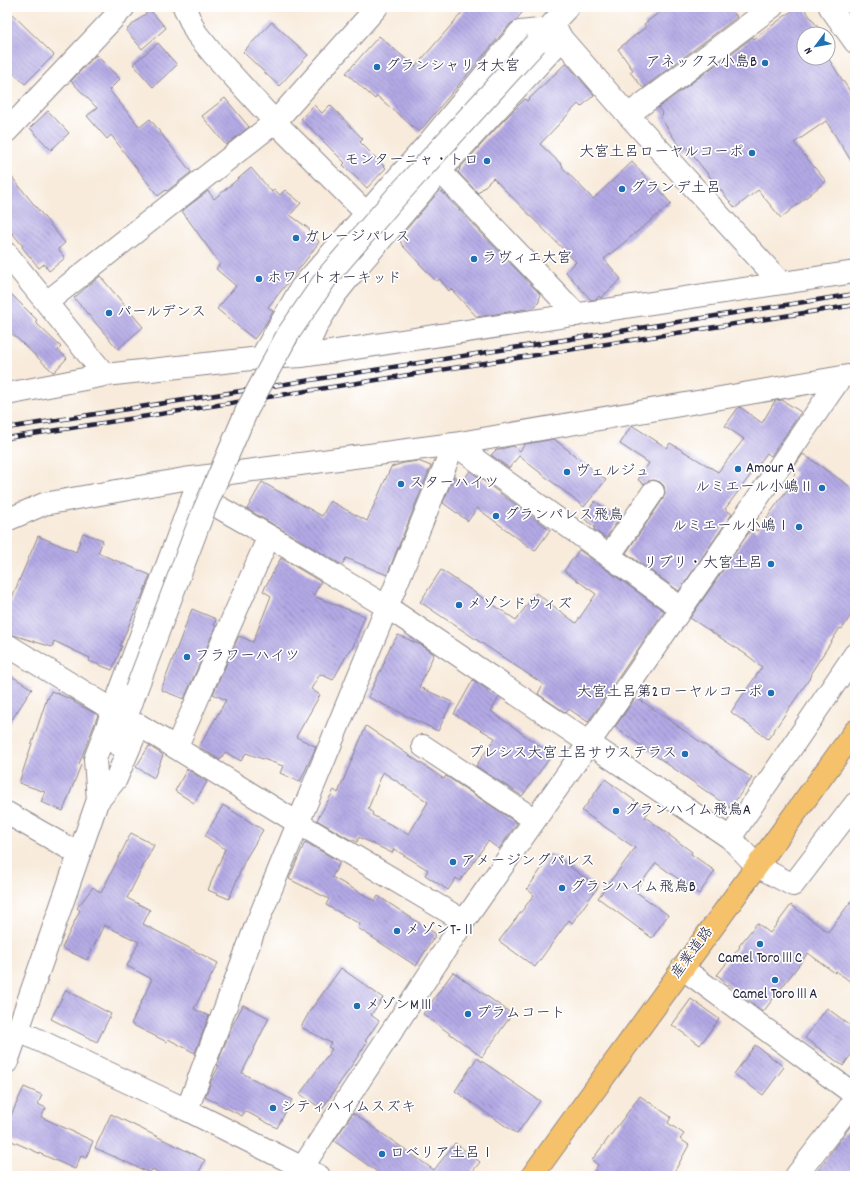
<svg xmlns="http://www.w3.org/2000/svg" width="862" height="1183" viewBox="0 0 862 1183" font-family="Dekko,'Klee One',sans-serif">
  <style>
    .building { fill: url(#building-back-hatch); fill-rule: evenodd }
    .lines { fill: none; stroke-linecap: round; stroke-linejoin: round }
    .minor-casing { stroke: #8d868b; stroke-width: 24 }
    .major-casing { stroke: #8d868b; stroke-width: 24 }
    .minor { stroke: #fff; stroke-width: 22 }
    .major { stroke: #f5c16b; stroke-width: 22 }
    .rail-casing { stroke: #22223b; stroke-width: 4.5 }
    .rail { stroke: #fff; stroke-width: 3; stroke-dasharray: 9; stroke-linecap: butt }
    .minor-bridge-casing { stroke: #8d868b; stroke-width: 24; stroke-linecap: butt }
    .minor-bridge { stroke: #fff; stroke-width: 22 }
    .poi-dot { fill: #1f6fb2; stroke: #fff; stroke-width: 1.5 }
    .labels { text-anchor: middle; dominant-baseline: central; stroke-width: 3.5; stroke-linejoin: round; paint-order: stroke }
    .poi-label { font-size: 15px; fill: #22223b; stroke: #fff; text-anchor: start }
    .street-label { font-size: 15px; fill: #22223b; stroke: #fff }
  </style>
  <defs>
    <pattern id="building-back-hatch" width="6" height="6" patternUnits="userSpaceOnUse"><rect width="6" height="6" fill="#b3a9e5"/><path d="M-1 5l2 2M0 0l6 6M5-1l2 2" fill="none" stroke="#9189bb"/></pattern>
  </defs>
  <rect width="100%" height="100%" fill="#fff"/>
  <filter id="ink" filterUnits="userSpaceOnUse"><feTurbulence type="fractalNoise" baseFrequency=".025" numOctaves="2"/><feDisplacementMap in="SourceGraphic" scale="8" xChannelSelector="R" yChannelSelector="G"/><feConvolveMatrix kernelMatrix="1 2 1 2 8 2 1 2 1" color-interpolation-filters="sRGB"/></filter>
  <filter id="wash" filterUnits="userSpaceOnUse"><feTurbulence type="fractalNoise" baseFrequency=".012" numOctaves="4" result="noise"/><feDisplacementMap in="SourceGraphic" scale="16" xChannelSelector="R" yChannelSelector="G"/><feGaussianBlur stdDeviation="0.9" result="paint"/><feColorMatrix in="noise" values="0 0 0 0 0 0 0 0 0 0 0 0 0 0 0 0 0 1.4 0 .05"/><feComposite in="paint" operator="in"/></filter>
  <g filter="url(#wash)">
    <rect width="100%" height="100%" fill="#f8ebdb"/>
    <g id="blocks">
      <path class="building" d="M467,7H527L514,22L510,24L419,132L377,96L375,99L346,73L379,36L415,67Z
        M666,7H729L737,17L643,88L630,72L633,70L618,49L646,27L644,24Z
        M797,7H803L823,34H804V58H828L855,99V167L826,121L794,143L826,181L781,218L758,190L735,208L686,147L682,150L660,117L663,114L658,108L753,37L754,39Z
        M7,9L54,55L25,84L7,67Z
        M150,10L166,28L142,49L126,30Z
        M272,22L308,55L279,86L243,52Z
        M158,43L177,65L153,87L133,64Z
        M96,55L120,79L109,90L140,127L150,119L191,172L167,191L166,190L158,196L111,135L107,139L87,116L97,108L71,81Z
        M566,63L594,95L581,107L578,104L540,144L563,166L562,167L593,199L632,162L653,185L654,183L671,204L604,259L621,279L601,298L599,296L596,299L591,300L566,272L576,262L493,178L478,193L458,172L460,170L459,169L502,122L525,99L527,101Z
        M225,98L249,127L226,145L202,116Z
        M314,105L322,113L330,105L363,139L360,142L386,168L367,188L343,165L345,163L301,119Z
        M48,111L69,133L51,150L30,128Z
        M251,168L272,192L274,189L280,195L285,190L301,203L290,215L308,228L319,242L306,260L268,307L273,311L265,325L254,339L217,309L236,286L216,269L220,264L182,211L208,191L214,199Z
        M7,171L65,243L58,249L65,258L49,271L44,264L39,268L22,247L23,246L7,227Z
        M440,190L540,294L539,302L533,308L477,317L451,289L449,291L440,279L436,281L402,245L399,238Z
        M100,276L143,327L118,349L74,298Z
        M7,290L37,320L35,322L61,347L58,350L67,358L54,372H53L7,329Z
        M782,400L801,412L771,456L767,453L725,509L732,514L679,591L626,553L663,499L665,493L664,486L660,482L654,480L648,481L644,484L638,480L649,463L620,444L631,426H633L667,448L670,443L718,472L744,439L725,426L738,408L740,407L762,423L775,401Z
        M554,439L606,480L584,507L519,456L509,468L491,455L496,450L513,446L520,451L525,444Z
        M803,454L855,490V609L842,629L840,628L811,673L812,675L768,739L731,712L762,667L747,655L690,618L752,528L757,531L790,486L788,485L796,473L792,470Z
        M418,461L431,466L387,575L346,558L342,565L247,509L262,482L322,516L330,501L367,521L391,467L404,463Z
        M470,471L550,530L535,551L477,508L468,521L443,503L454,476L462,482Z
        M595,501L619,519L606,538L594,530L595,527L583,518Z
        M83,533L103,540L98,553L150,575L141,599H140L120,646H122L112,670L89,661L90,658L54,641L52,647L7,633V614L13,595L38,536L76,552Z
        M579,550L664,611L588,722L569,709L566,713L538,694L543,684L420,602L441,570L516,620L536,593L576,623L596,594L564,571Z
        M281,558L321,582L313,596L365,616L352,649H350L333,680L320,674L311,689L320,695L296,737L315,746L316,747L300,782L280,773L283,766L246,753L241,761L225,752L220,760L199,747L226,700L213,694L239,636L253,642L271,596L263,591Z
        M192,609L216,619L214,625L216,626L184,699L161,690Z
        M398,635L423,646L434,654L419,687L452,702L438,731L368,697L385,661H384L390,647Z
        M7,673L32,689L7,727Z
        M473,680L499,697L491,711L552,755L522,796L476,766L495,738L454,714Z
        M51,691L75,701L74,702L98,715L79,764L81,765L63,811L41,802L45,792L19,783L47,698L48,699Z
        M636,697L752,778L730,808L615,727Z
        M366,726L444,779L446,776L517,823L499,849L488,841L460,881L456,878L448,890L425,875L428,870L394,849L392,853L359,837L357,842L351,839V840L317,820L334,790L338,793ZM383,772L428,802L409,834L372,815L373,813L368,809Z
        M149,746L163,755L154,778L136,767Z
        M187,769L207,782L194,803L175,791Z
        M605,779L649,811L645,817L670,835H669L692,852L691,854L715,871L699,894L656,863L635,891L668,915L652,938L598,898L635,848L582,811Z
        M223,805L263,830L245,860L229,899L208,890L225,849L205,836Z
        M131,833L154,845L127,898L150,910L143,924L218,963L194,1009L209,1016L195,1053L168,1039L167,1042L131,1024L152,979L127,966L139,942L104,925L87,960L62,948L80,910L77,908L93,887L101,893Z
        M305,842L340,862L332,877L375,901L378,896L436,934L416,966L358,928L360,924L326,905L329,899L289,879Z
        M552,854L598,887L572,923L569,920L535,967L499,941L534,895L527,889Z
        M855,896V985L836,971L835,973L808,953L763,1012L717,975L740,947L739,946L757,923L770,933L791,905L828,932Z
        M341,968L383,998L371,1015L379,1021L365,1041L367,1042L356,1059L322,1109L300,1094L332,1049L328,1047L331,1043L301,1027L312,1007H313Z
        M453,972L512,1014L482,1057L423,1014Z
        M66,990L111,1014L97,1042L51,1019Z
        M691,999L719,1019L700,1045L672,1025Z
        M243,1005L269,1018L242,1073L292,1100L277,1128L245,1111L242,1116L205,1097L211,1081L219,1066L217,1065L231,1028Z
        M827,1008L855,1029V1049L843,1066L805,1038Z
        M755,1045L784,1067L763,1095L734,1074Z
        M477,1058L540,1101L517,1134L455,1091Z
        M24,1087L42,1095L38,1104L46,1108L41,1117L93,1141L86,1158L81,1156L75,1169L7,1139V1124Z
        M640,1096L671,1117L668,1123L684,1134L680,1139L689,1145L672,1176H591L598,1165L592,1160Z
        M353,1113L434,1170L455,1143L480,1162L469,1176H383L334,1141Z
        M111,1114L205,1160L197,1176H166L152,1169L150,1173L95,1148Z
        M855,1120V1176H814L837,1144Z"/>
    </g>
  </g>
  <g filter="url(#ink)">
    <use href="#blocks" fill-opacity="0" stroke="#8d868b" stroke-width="1"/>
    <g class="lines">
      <g class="minor-casing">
        <path id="minor" d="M184,7L196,33L213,54L275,122L367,214
          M830,7L855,42
          M555,27L562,39L628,115L781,283
          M543,36L553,23L568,7
          M628,115L772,7
          M7,131L124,7
          M440,171L577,315
          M7,254L105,375
          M47,302L275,122L377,7
          M303,356L317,325L335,295L359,265L440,171L562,39
          M261,358L301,288L430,141L520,32L549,29
          M7,394L105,375L261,358L303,356L855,272
          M220,508L269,536L387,607L730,838L757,866L793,885L855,804
          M7,520L44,504L184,479L454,444L848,376
          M609,556L653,492
          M7,645L113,710
          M117,744L136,690
          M423,746L535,820
          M176,748L269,536
          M98,801L116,779L139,725L298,823L464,921
          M98,801L95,759L200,477
          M7,813L79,854
          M730,838L855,654
          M682,968L855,1095
          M17,1030L187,1110L319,1176
          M7,1062L102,788
          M187,1110L255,928L454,444L681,608
          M302,1168L464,921L589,743L841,377
          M796,1176L855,1100"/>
      </g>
      <g class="major-casing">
        <path id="major" d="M532,1176L855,731"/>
      </g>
      <use href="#minor" class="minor"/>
      <use href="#major" class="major"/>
      <g class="rail-casing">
        <path id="rail" d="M7,428L855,294
          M7,438L855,305"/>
      </g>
      <use href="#rail" class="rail"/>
      <g class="minor-bridge-casing">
        <path id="minor-bridge" d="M136,690L204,510L247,410L288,334L327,277L395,198L536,43"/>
      </g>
      <use href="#minor-bridge" class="minor-bridge"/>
    </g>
  </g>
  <g class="poi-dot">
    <circle cx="765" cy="63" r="4"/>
    <circle cx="377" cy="67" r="4"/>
    <circle cx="752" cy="153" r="4"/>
    <circle cx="487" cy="161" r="4"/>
    <circle cx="622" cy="189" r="4"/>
    <circle cx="296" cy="238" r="4"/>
    <circle cx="474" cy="259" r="4"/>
    <circle cx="259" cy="279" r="4"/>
    <circle cx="109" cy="313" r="4"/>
    <circle cx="738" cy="469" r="4"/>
    <circle cx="567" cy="472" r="4"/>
    <circle cx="401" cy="484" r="4"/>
    <circle cx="822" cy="488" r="4"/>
    <circle cx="496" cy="516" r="4"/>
    <circle cx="799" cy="527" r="4"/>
    <circle cx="771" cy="564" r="4"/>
    <circle cx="459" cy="605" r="4"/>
    <circle cx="187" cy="657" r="4"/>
    <circle cx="771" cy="693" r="4"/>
    <circle cx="685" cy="754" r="4"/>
    <circle cx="616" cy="811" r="4"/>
    <circle cx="453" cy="862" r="4"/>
    <circle cx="562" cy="888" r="4"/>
    <circle cx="397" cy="931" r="4"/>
    <circle cx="760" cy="944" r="4"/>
    <circle cx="775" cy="980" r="4"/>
    <circle cx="357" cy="1006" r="4"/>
    <circle cx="468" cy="1014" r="4"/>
    <circle cx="273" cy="1108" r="4"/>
    <circle cx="382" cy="1154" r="4"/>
  </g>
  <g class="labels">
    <g class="poi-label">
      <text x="757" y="63" text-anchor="end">アネックス小島B</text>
      <text x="385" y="67">グランシャリオ大宮</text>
      <text x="744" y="153" text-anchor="end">大宮土呂ローヤルコーポ</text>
      <text x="479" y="161" text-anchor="end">モンターニャ・トロ</text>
      <text x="630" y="189">グランデ土呂</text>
      <text x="304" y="238">ガレージパレス</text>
      <text x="482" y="259">ラヴィエ大宮</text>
      <text x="267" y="279">ホワイトオーキッド</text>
      <text x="117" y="313">パールデンス</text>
      <text x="746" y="469">Amour A</text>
      <text x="575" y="472">ヴェルジュ</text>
      <text x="409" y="484">スターハイツ</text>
      <text x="814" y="488" text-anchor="end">ルミエール小嶋Ⅱ</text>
      <text x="504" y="516">グランパレス飛鳥</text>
      <text x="791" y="527" text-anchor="end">ルミエール小嶋Ⅰ</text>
      <text x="763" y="564" text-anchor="end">リブリ・大宮土呂</text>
      <text x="467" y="605">メゾンドウィズ</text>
      <text x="195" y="657">フラワーハイツ</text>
      <text x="763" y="693" text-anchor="end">大宮土呂第2ローヤルコーポ</text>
      <text x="677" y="754" text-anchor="end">プレシス大宮土呂サウステラス</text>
      <text x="624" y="811">グランハイム飛鳥A</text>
      <text x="461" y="862">アメージングパレス</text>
      <text x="570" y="888">グランハイム飛鳥B</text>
      <text x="405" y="931">メゾンT-Ⅱ</text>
      <text x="760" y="959" text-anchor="middle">Camel ToroⅢC</text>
      <text x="775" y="995" text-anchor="middle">Camel ToroⅢA</text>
      <text x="365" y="1006">メゾンMⅢ</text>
      <text x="476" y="1014">プラムコート</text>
      <text x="281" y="1108">シティハイムスズキ</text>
      <text x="390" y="1154">ロベリア土呂Ⅰ</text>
    </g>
    <g class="street-label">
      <text transform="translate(693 953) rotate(-54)">産業道路</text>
    </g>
  </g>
  <rect width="862" height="1183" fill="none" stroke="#fff" stroke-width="24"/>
  <g transform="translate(816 46) rotate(238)"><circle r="19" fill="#ffffff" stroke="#a7a7b1"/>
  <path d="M0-3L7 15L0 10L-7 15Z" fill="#1f6fb2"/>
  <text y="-6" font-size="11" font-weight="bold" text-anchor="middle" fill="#22223b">N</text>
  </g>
</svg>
